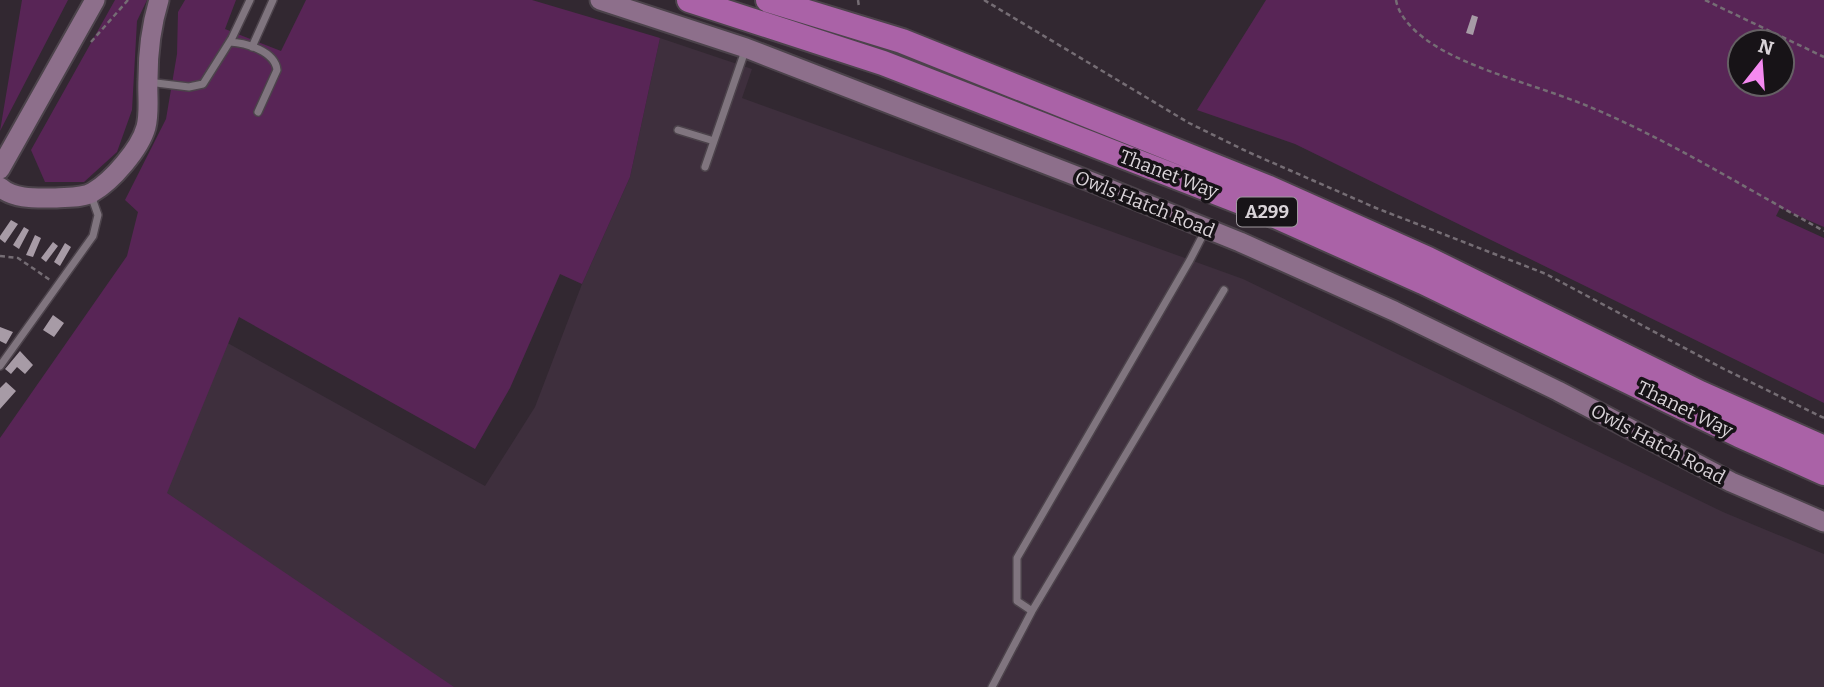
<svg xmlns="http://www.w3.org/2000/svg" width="1824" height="687" viewBox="0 0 1824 687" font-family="Bitter,serif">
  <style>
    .built { fill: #3e2f3d }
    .green { fill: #582556; fill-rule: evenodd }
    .building { fill: #a79ba6 }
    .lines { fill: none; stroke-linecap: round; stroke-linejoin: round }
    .lane-casing { stroke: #4c434b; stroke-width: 10 }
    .secondary-casing { stroke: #4c434b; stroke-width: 23 }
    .highway-casing { stroke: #4c434b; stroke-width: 28 }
    .path { stroke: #756d74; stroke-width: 2.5; stroke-dasharray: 5 3.5; stroke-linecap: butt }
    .lane { stroke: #80757f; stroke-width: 7 }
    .secondary { stroke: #8d6f8b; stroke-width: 19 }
    .highway { stroke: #aa62a7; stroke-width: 24 }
    .labels { text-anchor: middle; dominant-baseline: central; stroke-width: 7; stroke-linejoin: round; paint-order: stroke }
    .shield { fill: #171317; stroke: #9f999e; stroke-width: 2 }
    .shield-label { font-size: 18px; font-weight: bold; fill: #d9d3d8 }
    .street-label { font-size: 19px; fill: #d9d3d8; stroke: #171317 }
  </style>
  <rect width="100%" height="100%" fill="#322831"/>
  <path class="built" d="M660,38L752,69L742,98L1243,279L1723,512L1824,554V687H91L224,341L485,486L535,407L582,284L630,177Z"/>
  <path class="green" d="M22,0H68L0,131Z
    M115,0H147L137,21L132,110L117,152L84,182H45L31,150Z
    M185,0H236L225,29L281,51L306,0H532L660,38L630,177L582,284L560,274L510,388L475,449L239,317L167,493L454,687H0V438L127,256L138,212L125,200L166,119L177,54L178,12Z
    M1266,0H1824V227L1780,208L1776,216L1824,238V403L1295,144L1197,110ZM1740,42H1782V84H1740Z"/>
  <path class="building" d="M1472,15L1478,17L1473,35L1466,33Z
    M11,220L18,224L5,243L0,239V236Z
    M24,227L29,230L19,249L13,245Z
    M35,235L41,238L33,257L26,255Z
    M53,242L58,246L46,262L41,258Z
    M65,243L71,247L60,266L54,262Z
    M53,315L64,323L54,337L43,330Z
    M0,327L13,332L6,344L0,341Z
    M20,351L33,365L25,374L17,367L11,374L5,369Z
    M6,382L16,391L0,409V388Z"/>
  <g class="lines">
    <g class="lane-casing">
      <path id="lane" d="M230,42C246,43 275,51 277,70L258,112
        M252,47L273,0
        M148,82L189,87L203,84L232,38L250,0
        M678,130L714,141
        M705,167L746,48
        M0,366L93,236L98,215L91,195
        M1032,611L1017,601V558L1190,260L1206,229
        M992,687L1032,611L1224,290"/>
    </g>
    <g class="secondary-casing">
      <path id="secondary" d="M600,0L746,48L1092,182L1240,242L1394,311L1558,391L1731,482L1824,522
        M0,169L95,0
        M0,187C14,200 38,198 56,198C67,197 84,198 93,192C112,181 140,149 146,127C150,111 147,95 148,79C148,51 151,26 159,0"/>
    </g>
    <g class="highway-casing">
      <path id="highway" d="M689,0L883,63L1264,211L1423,282L1739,435L1824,473
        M768,0L902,41L1269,188L1428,259L1700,393L1824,448"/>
    </g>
    <path class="path" d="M858,0L859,7
      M984,0L1189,123L1248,152L1376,208L1546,274L1724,369L1824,418
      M1396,0C1400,23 1427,42 1446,52C1492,76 1542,87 1590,107C1671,141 1747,189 1824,231
      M1705,0L1824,57
      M91,42L128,0
      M0,256L18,258L50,280"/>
    <use href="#lane" class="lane"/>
    <use href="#secondary" class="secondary"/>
    <use href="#highway" class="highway"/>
  </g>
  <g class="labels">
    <rect class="shield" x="1237" y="197.5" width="60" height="29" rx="5"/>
    <g class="shield-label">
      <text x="1267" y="212">A299</text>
    </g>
    <g class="street-label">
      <text transform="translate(1169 174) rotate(21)">Thanet Way</text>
      <text transform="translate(1145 204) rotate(22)">Owls Hatch Road</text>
      <text transform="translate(1685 409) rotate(26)">Thanet Way</text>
      <text transform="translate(1658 444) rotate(28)">Owls Hatch Road</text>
    </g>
  </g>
  <g transform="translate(1761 63) rotate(17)"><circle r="33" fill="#171317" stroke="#656064" stroke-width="2"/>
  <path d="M0-5L12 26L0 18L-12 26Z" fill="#f489f0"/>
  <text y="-10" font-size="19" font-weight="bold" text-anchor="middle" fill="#d9d3d8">N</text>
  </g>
</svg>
